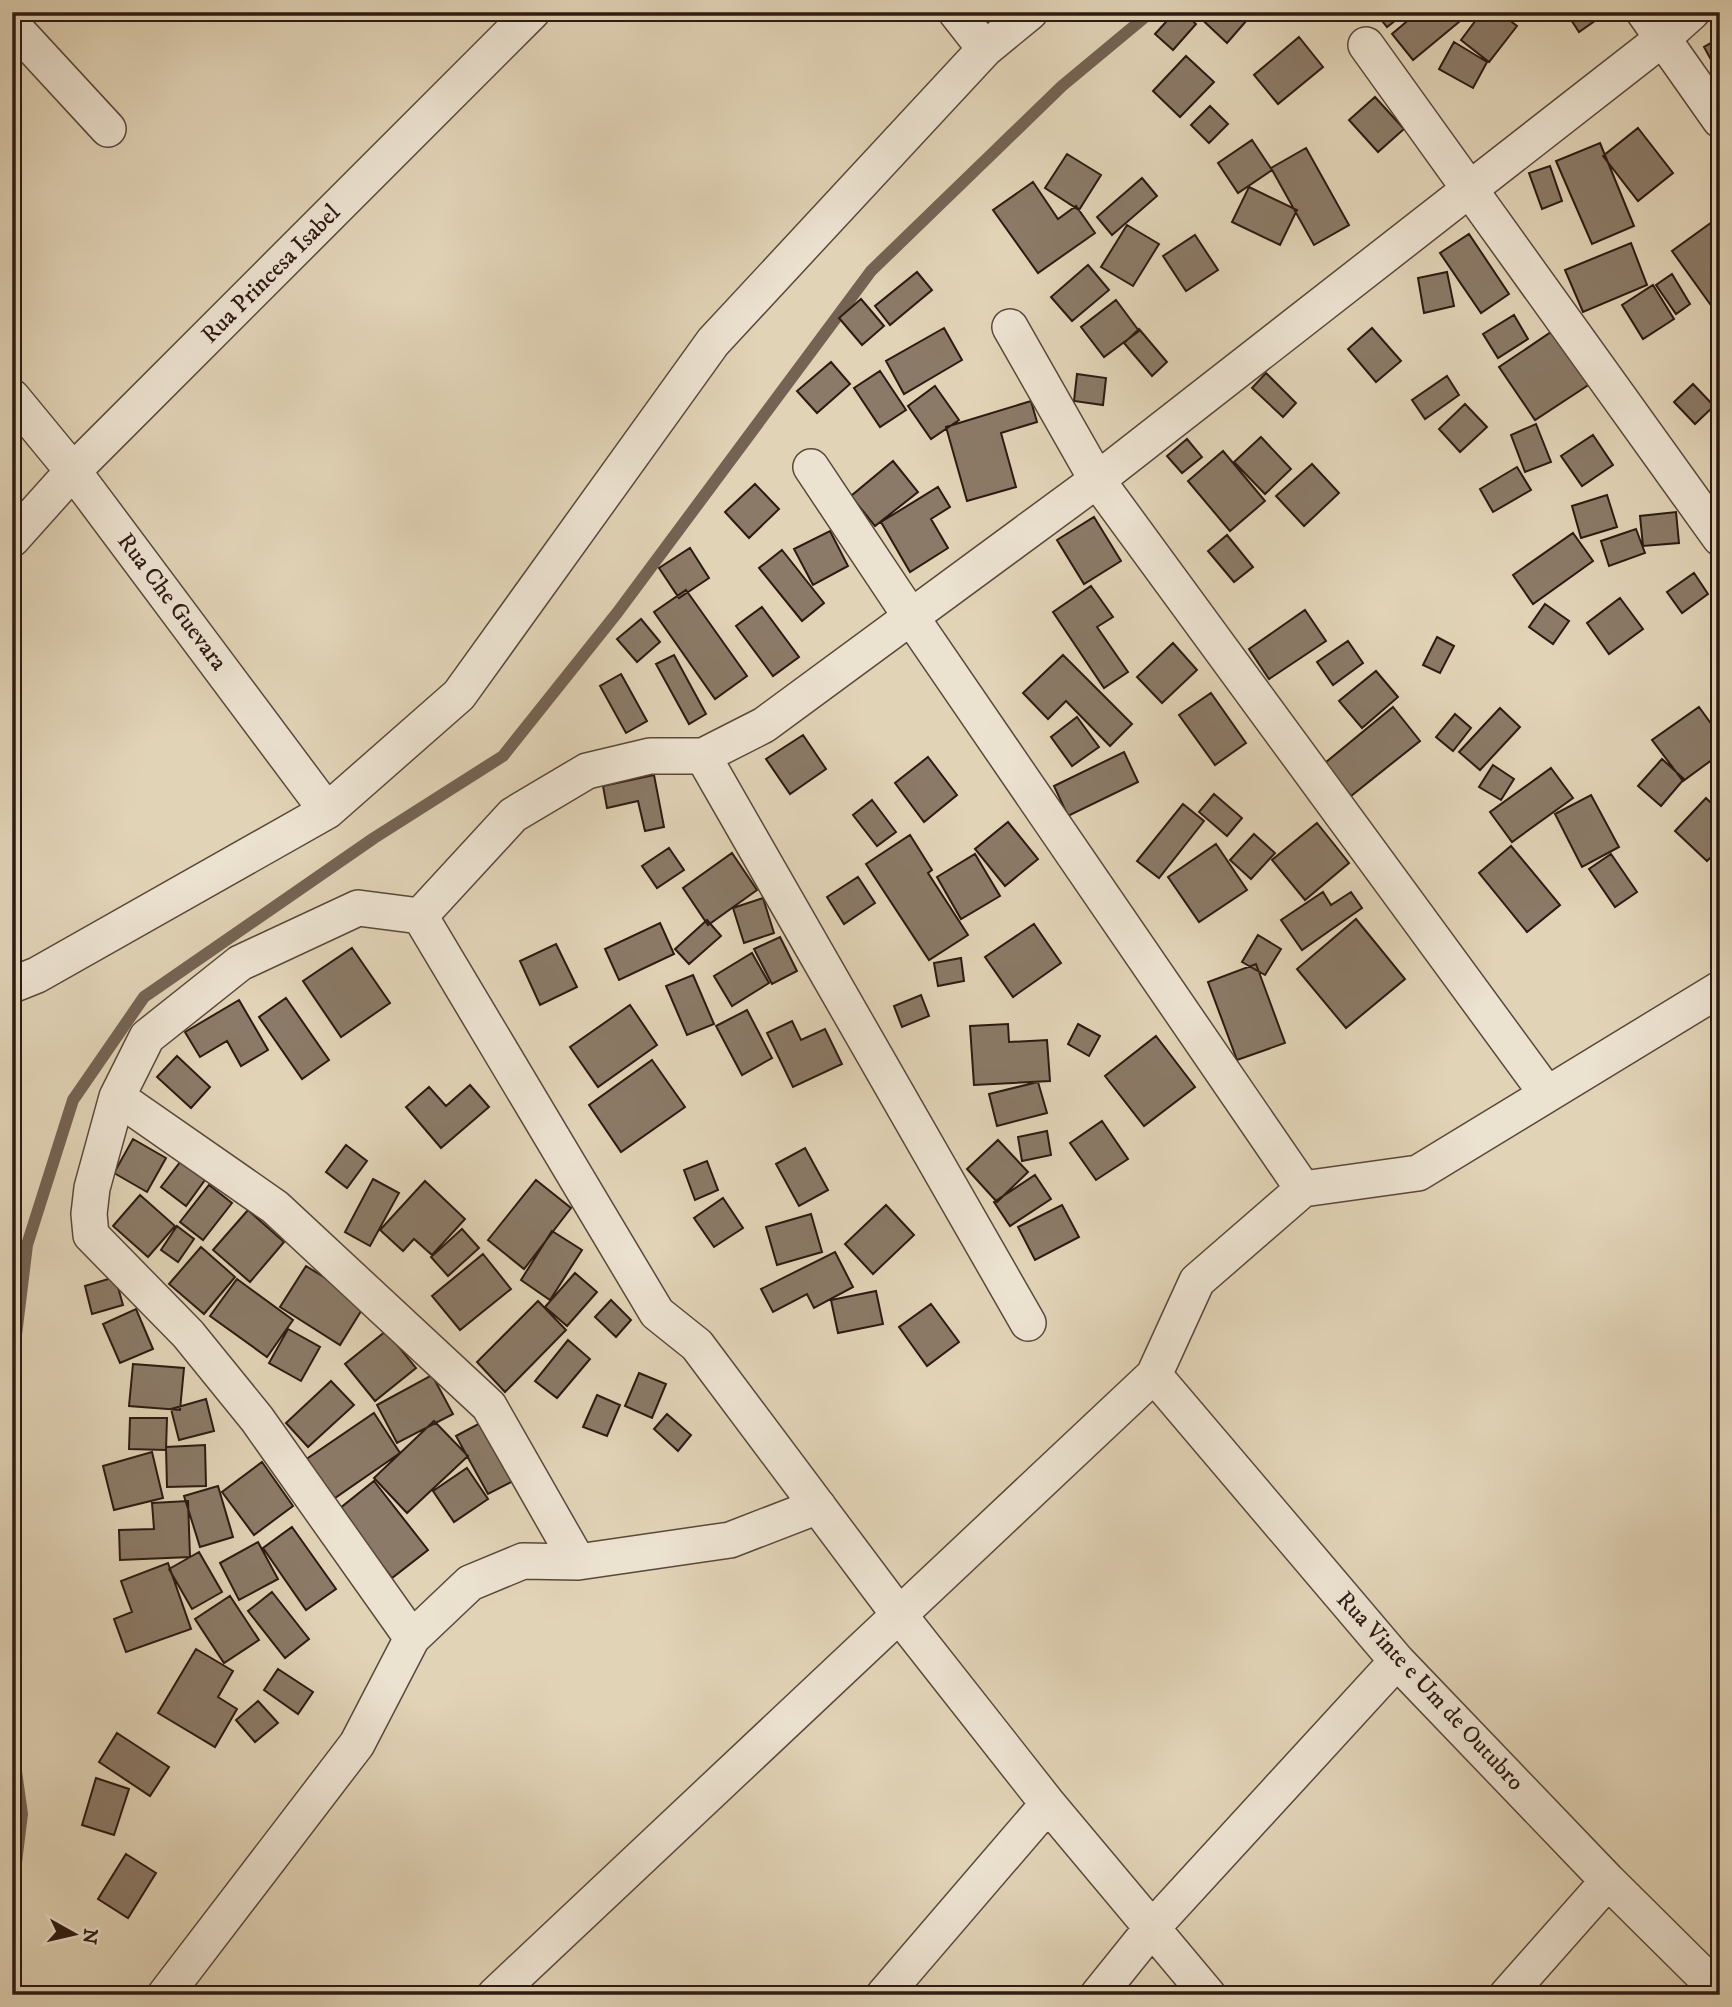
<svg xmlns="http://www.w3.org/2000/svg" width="1732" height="2007" viewBox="0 0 1732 2007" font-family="'IM FELL DW Pica',serif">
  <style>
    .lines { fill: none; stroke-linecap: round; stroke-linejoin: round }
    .stream { stroke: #746353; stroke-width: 12 }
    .building { fill: #8b7a67; stroke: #2d1a12; stroke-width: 2 }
    .street-casing { stroke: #5a483b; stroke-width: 38 }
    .street { stroke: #ece2d0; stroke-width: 35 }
    .labels { text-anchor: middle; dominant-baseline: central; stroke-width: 7; stroke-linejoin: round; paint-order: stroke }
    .street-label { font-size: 24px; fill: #2d1a12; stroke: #ece2d0 }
  </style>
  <rect width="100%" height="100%" fill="#e1d3b6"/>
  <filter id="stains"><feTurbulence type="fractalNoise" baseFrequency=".00286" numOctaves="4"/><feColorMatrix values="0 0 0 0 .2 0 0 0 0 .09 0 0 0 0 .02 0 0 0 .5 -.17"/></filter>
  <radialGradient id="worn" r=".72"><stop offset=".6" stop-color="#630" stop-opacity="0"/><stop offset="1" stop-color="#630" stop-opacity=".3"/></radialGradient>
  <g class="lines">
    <path class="stream" d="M12,1368L27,1245L73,1100L144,997L374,838L503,756L617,613L871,271L1062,86L1151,12
      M12,1743L22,1814L12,1895"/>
  </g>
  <path class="building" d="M1175,12H1183L1196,24L1173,50L1155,34Z
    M1194,12H1254L1227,43Z
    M1375,12H1406L1387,27Z
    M1418,12H1471L1413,60L1392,34Z
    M1482,12H1499L1517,26L1489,62L1461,40Z
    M1566,12H1605L1606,13L1579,32Z
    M1299,37L1323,67L1278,104L1254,75Z
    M1720,38V76L1704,47Z
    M1454,42L1487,62L1473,88L1439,69Z
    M1186,56L1214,82L1180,117L1153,91Z
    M1375,97L1404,129L1378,152L1349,120Z
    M1210,106L1228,124L1209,143L1191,125Z
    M1638,128L1673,173L1638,201L1603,156Z
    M1252,140L1272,170L1238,193L1218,163Z
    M1600,143L1634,226L1592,244L1556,161Z
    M1306,148L1349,225L1314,245L1271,168Z
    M1067,154L1101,175L1079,210L1045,188Z
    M1550,166L1562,201L1542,209L1529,173Z
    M1142,178L1157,196L1112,235L1097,217Z
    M1033,182L1058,219L1076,206L1095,233L1038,273L993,210Z
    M1249,187L1297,210L1280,245L1232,222Z
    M1720,187V217H1718L1711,189Z
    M1719,217H1720V318L1672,251Z
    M1127,225L1159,244L1133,286L1101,267Z
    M1469,234L1509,294L1481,313L1440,253Z
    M1195,235L1218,270L1186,291L1163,256Z
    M1631,243L1647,285L1583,312L1565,270Z
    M1088,265L1109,290L1072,321L1051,297Z
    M917,272L932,290L890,325L875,306Z
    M1447,272L1454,306L1424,313L1418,278Z
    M1672,274L1690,304L1676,314L1656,285Z
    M1653,285L1674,319L1643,339L1622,305Z
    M861,299L884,326L862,345L839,318Z
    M1116,300L1139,331L1104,357L1081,327Z
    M1514,315L1528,339L1498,358L1483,334Z
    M944,328L962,360L904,394L886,361Z
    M1372,328L1401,361L1376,382L1348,349Z
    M1139,329L1167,362L1152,376L1124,343Z
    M1554,330L1590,384L1535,420L1499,367Z
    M831,362L850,384L817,413L797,391Z
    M880,371L906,410L880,427L854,388Z
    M1266,373L1296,403L1283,417L1252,388Z
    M1077,374L1106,378L1103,405L1074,401Z
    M1447,376L1459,395L1425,419L1412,400Z
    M1693,384L1714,406L1695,424L1674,402Z
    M935,386L959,420L931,439L908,406Z
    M1031,401L1037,422L1001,433L1016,487L967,501L946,427Z
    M1465,404L1487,427L1460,452L1439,429Z
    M1536,424L1551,462L1525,472L1511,435Z
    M1593,435L1613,465L1582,486L1561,456Z
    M1261,437L1291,469L1265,494L1234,462Z
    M1187,439L1202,457L1182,473L1167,456Z
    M1223,451L1265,501L1230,531L1188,481Z
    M893,461L918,492L875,526L851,496Z
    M1312,464L1339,493L1304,526L1276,496Z
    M1517,467L1531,490L1493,512L1480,489Z
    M755,484L779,509L749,538L725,512Z
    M938,487L950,507L931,519L948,548L910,572L881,522Z
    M1607,495L1617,527L1581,538L1572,506Z
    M1676,512L1679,543L1643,546L1640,516Z
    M1094,517L1121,561L1084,584L1057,540Z
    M1636,529L1645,553L1609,566L1601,541Z
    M830,531L848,566L813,585L794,549Z
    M1573,533L1593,561L1533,604L1513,575Z
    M1227,535L1253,567L1234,582L1208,551Z
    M690,548L709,578L679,598L659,568Z
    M782,550L824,603L802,621L759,568Z
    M1694,573L1708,594L1682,613L1667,592Z
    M1091,586L1113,617L1097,627L1128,672L1104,688L1053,612Z
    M686,590L747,676L715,699L654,612Z
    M1620,598L1643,629L1609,654L1587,623Z
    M1545,604L1569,621L1553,644L1529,627Z
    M762,607L799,657L773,676L736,626Z
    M1305,610L1326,641L1269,679L1249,649Z
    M641,619L660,642L637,662L617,639Z
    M1437,637L1454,646L1440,673L1423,665Z
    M1348,641L1363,663L1333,685L1317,662Z
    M1173,643L1197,670L1162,703L1137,677Z
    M674,655L706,714L689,724L656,664Z
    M1063,655L1132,724L1110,746L1066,701L1048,719L1023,693Z
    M1376,671L1398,697L1362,728L1339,701Z
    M621,674L647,721L626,733L600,686Z
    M1211,693L1246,743L1215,765L1179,715Z
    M1393,707L1420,741L1351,796L1325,763Z
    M1699,707L1720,736V754L1683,781L1652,740Z
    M1500,708L1520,727L1480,770L1459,752Z
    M1455,714L1471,728L1453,751L1436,737Z
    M1077,717L1099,747L1072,766L1051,737Z
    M803,735L826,769L790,794L766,759Z
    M1124,752L1138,782L1068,816L1054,786Z
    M928,757L957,795L924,822L895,783Z
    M1662,759L1684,779L1661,806L1638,786Z
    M1493,765L1514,779L1501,800L1479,787Z
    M1551,768L1573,798L1512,842L1490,812Z
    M654,775L664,827L645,831L638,801L607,808L603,786Z
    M1214,794L1242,818L1227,836L1199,812Z
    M1591,795L1619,847L1582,867L1555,814Z
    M1706,798L1720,812V848L1707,861L1675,831Z
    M872,800L896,832L877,846L853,815Z
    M1183,804L1204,821L1159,878L1137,861Z
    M1008,822L1038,859L1005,886L975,849Z
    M1317,823L1349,863L1305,900L1272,860Z
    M1254,834L1275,853L1251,879L1230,860Z
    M910,835L932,870L928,873L968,935L929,960L866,864Z
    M1216,844L1247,890L1199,922L1168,877Z
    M1511,846L1560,905L1527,932L1479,873Z
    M669,848L684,870L657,888L642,866Z
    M732,853L757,890L708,925L683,888Z
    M975,854L1000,896L961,919L937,877Z
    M1611,854L1637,892L1615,907L1589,869Z
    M858,877L875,903L844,924L827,897Z
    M1323,892L1331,905L1351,892L1362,908L1302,950L1281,920Z
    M763,898L774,933L744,943L733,908Z
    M1356,919L1405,979L1346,1028L1297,969Z
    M707,920L721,936L689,964L675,949Z
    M660,923L674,954L619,980L605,949Z
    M1034,924L1061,963L1013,997L985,957Z
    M1258,935L1281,949L1265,975L1242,962Z
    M780,937L797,971L772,984L754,949Z
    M556,944L577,987L540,1005L520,961Z
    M352,948L390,1003L341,1037L303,981Z
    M752,953L769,983L732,1006L714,976Z
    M961,958L964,981L938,986L934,963Z
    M1256,964L1285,1043L1237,1060L1208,982Z
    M693,975L714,1024L687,1035L666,986Z
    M921,995L929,1016L902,1027L894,1006Z
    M286,998L329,1060L302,1079L259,1017Z
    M239,1000L268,1050L241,1066L227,1041L200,1057L185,1032Z
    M630,1005L657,1045L598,1087L570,1047Z
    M747,1010L772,1058L742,1075L716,1026Z
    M792,1021L801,1040L825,1029L842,1064L793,1087L767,1033Z
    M1008,1024L1009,1042L1047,1040L1050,1081L974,1085L970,1026Z
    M1078,1024L1100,1036L1089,1056L1068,1044Z
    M1156,1036L1195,1087L1144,1126L1105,1076Z
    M177,1056L210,1087L191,1108L157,1077Z
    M652,1060L685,1107L621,1152L589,1105Z
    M1038,1082L1047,1113L997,1126L989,1094Z
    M470,1085L489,1107L441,1148L406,1107L429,1087L446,1106Z
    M1102,1121L1128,1159L1096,1180L1070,1143Z
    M1047,1131L1051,1155L1022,1161L1018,1137Z
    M133,1139L166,1158L147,1192L114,1173Z
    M998,1140L1028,1172L997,1202L967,1169Z
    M346,1145L367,1161L347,1188L326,1172Z
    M805,1148L828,1190L799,1206L776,1164Z
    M181,1161L205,1180L186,1206L161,1187Z
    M707,1161L718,1190L695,1200L684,1170Z
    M1035,1175L1051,1199L1010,1226L994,1202Z
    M373,1179L399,1193L370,1246L345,1232Z
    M536,1180L571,1208L524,1269L488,1240Z
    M425,1181L465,1219L432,1255L414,1239L403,1251L380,1230Z
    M209,1185L232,1203L203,1240L180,1222Z
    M140,1195L175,1226L148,1257L113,1226Z
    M723,1198L743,1228L714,1247L694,1218Z
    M886,1205L914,1235L873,1274L845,1244Z
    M1062,1205L1079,1237L1035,1260L1018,1227Z
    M248,1210L284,1242L250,1282L213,1250Z
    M811,1214L822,1252L777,1265L766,1227Z
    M177,1226L194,1239L178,1262L161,1250Z
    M462,1229L479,1248L448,1276L431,1257Z
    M552,1231L582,1250L550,1300L521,1280Z
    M201,1247L235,1277L204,1314L169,1284Z
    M835,1252L853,1287L814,1308L807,1294L773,1312L761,1289Z
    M483,1254L511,1289L460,1330L432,1296Z
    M306,1266L366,1303L340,1345L280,1307Z
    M575,1273L597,1292L567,1326L545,1307Z
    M115,1277L123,1305L92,1314L85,1286Z
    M237,1279L293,1320L267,1357L210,1316Z
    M876,1291L883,1324L838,1333L831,1300Z
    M611,1300L631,1320L616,1337L595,1317Z
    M538,1301L566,1330L505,1392L477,1362Z
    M931,1304L959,1342L927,1366L899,1327Z
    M136,1309L153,1349L120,1363L103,1324Z
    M288,1329L320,1347L301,1381L269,1363Z
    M386,1331L416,1368L375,1401L345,1364Z
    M568,1340L590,1359L557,1398L535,1381Z
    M133,1364L184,1368L180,1410L129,1406Z
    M639,1373L666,1384L652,1418L625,1406Z
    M432,1375L453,1414L397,1443L377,1405Z
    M331,1381L354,1405L308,1447L286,1423Z
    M597,1395L620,1405L607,1436L583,1427Z
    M206,1399L214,1431L179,1440L171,1409Z
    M374,1413L400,1453L332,1500L305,1460Z
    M667,1414L691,1435L678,1451L654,1429Z
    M130,1418H167L166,1450L129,1449Z
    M434,1421L468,1456L407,1513L374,1478Z
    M482,1422L513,1481L488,1494L456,1436Z
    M205,1445L206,1486L167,1487L166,1447Z
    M152,1452L163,1498L114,1510L103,1466Z
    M262,1462L293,1506L254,1535L222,1492Z
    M467,1468L488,1499L454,1522L433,1491Z
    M374,1481L428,1550L392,1578L339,1509Z
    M218,1486L233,1537L200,1547L184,1496Z
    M188,1501L190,1557L120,1560L119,1530L154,1529L152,1503Z
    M292,1527L336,1589L306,1610L263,1548Z
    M258,1542L278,1579L239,1600L220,1563Z
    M199,1552L222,1592L192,1609L169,1569Z
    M168,1563L191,1629L126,1652L114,1619L132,1612L121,1581Z
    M272,1592L309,1639L285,1658L248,1611Z
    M230,1596L259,1640L224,1663L195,1619Z
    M196,1649L233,1671L218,1697L237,1709L215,1747L158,1713Z
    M278,1669L313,1692L298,1714L264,1690Z
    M258,1701L278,1723L255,1742L236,1720Z
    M117,1733L169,1767L150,1796L99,1762Z
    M96,1778L129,1789L114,1835L82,1825Z
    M126,1854L156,1873L128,1918L98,1899Z"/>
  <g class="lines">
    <g class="street-casing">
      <path id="street" d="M956,12L985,49
        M1644,12L1720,120
        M12,25L108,129
        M1366,45L1720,538
        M1010,327L1097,480L1547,1094
        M12,397L73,471L327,811
        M811,467L911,617L1303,1189
        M12,539L73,471L532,12
        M703,756L1028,1323
        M420,916L513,815L587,771L650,756H703L764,725L1097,480L1662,39L1692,12
        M12,985L37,975L327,811L459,695L713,342L985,49L1030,12
        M117,1097L275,1207L489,1406L578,1562
        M1154,1375L1397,1661L1608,1881L1720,1992
        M412,1638L257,1419L188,1334L91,1235L89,1214L92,1188L117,1097L147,1037L240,963L358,908L420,916L657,1313L697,1345L900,1616L1048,1804L1208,1995
        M165,1995L357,1744L412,1638L470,1583L523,1561L578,1562L730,1540L818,1506
        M495,1995L1154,1375L1197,1281L1303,1189L1418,1173L1720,989
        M884,1995L1048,1804
        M1098,1995L1152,1928L1397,1661
        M1507,1995L1608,1881"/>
    </g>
    <use href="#street" class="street"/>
  </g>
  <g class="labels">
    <g class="street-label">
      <text transform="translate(271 274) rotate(-45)">Rua Princesa Isabel</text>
      <text transform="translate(172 602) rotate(53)">Rua Che Guevara</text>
      <text transform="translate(1430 1691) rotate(47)">Rua Vinte e Um de Outubro</text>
    </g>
  </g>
  <rect width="1732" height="2007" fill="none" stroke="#e1d3b6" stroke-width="42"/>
  <rect x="14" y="14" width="1704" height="1979" fill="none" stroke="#2d1a12" stroke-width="3.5"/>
  <rect x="21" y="21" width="1690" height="1965" fill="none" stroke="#2d1a12" stroke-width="2"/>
  <g transform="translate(74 1934) rotate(98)" stroke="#ece2d0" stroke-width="5" paint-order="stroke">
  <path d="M0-5L12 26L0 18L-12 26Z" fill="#2d1a12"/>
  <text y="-10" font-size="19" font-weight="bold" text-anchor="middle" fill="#2d1a12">N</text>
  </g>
  <rect width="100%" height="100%" filter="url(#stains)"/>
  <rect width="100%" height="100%" fill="url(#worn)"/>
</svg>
